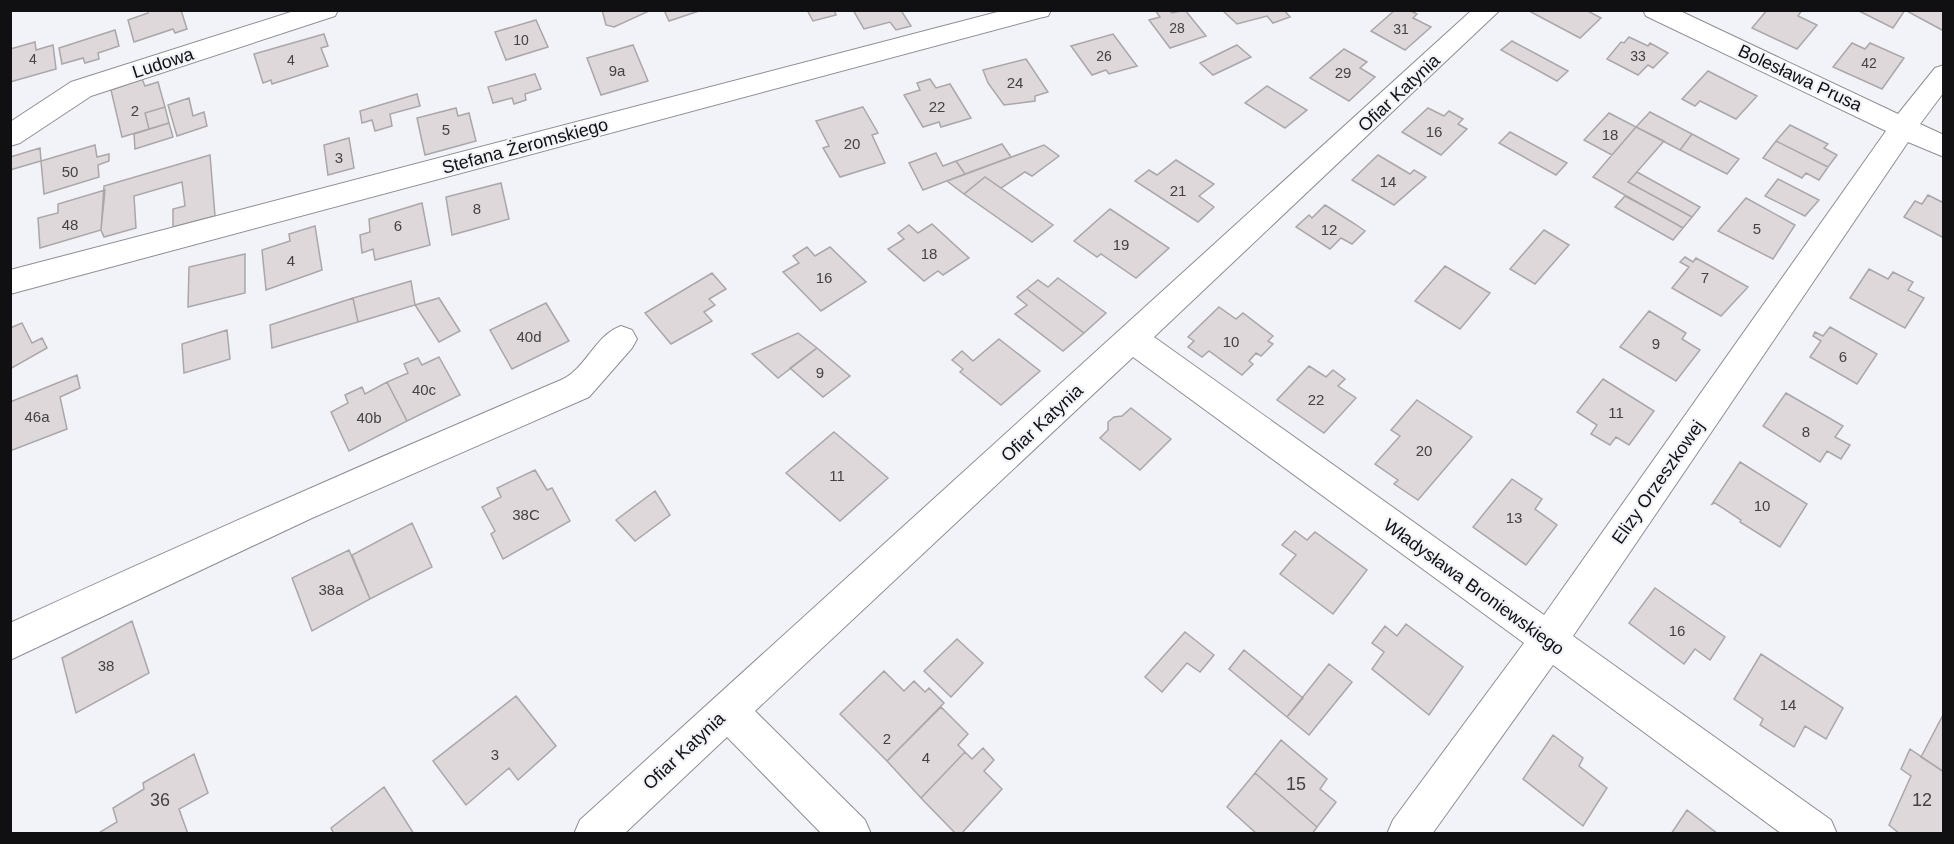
<svg xmlns="http://www.w3.org/2000/svg" width="1954" height="844" viewBox="0 0 1954 844" font-family="Helvetica,sans-serif">
  <style>
    .building { fill: #ded8db; stroke: #aba6a8; stroke-width: 1.5 }
    .lines { fill: none; stroke-linecap: round; stroke-linejoin: round }
    .minor-casing { stroke: #8e8f94; stroke-width: 2 }
    .minor { fill: #fff; fill-rule: evenodd }
    .labels { text-anchor: middle; dominant-baseline: central; stroke-width: 4.5; stroke-linejoin: round; paint-order: stroke }
    .far-number-label { font-size: 14px; fill: #444244 }
    .number-label { font-size: 15px; fill: #444244 }
    .street-label { font-size: 18px; fill: #101012; stroke: #f1f3f8 }
    .near-number-label { font-size: 18px; fill: #444244 }
  </style>
  <rect width="100%" height="100%" fill="#f1f3f8"/>
  <path class="building" d="M148,10H181L187,29L175,33L173,29L134,42L128,20L148,13Z
    M602,10H646L647,12L614,27L606,25Z
    M664,10H702L669,21Z
    M807,10H834L836,15L813,21Z
    M853,10H906L902,12L911,26L896,30L890,22L864,29Z
    M1155,10H1169L1172,13L1185,10L1206,36L1170,48L1149,20L1160,17Z
    M1222,10H1284L1290,17L1273,23L1267,16L1237,24Z
    M1395,10H1409L1417,14L1413,18L1431,27L1405,50L1371,31Z
    M1533,10H1586L1601,18L1580,38L1531,12Z
    M1767,10H1802L1798,16L1817,25L1797,49L1752,28Z
    M1857,10H1905L1893,28Z
    M1905,10H1944V28L1942,30Z
    M536,20L548,47L506,60L495,32Z
    M115,30L119,46L98,53L99,59L85,63L83,58L62,64L59,48Z
    M324,34L328,46L321,48L328,66L272,84L271,80L263,83L254,54Z
    M1113,34L1137,66L1109,74L1106,70L1092,75L1071,46Z
    M1629,37L1648,46L1650,43L1668,53L1653,68L1648,65L1638,75L1607,59L1621,42L1624,43Z
    M1512,41L1568,71L1557,81L1501,50Z
    M35,42L36,50L53,45L56,69L10,82V49Z
    M1852,43L1865,49L1870,43L1904,58L1882,89L1833,67Z
    M633,45L648,81L601,95L587,58Z
    M1237,45L1251,57L1213,75L1200,63Z
    M1344,49L1367,62L1360,68L1375,77L1349,101L1310,78Z
    M1026,59L1048,92L1035,96V101L1004,105L988,83L983,70Z
    M1708,71L1757,96L1736,119L1700,101L1695,106L1682,99Z
    M535,74L541,89L525,94L526,100L514,104L512,98L493,103L488,87Z
    M142,79L145,86L158,82L165,107L145,113L149,129L122,137L111,90Z
    M930,79L936,88L950,84L971,118L941,127L939,122L923,127L904,95L920,90L917,83Z
    M1267,86L1307,110L1285,128L1245,103Z
    M417,94L420,106L390,114L392,126L375,131L372,120L362,123L360,111Z
    M189,98L193,116L204,112L207,126L177,136L168,105Z
    M165,107L169,123L149,129L145,113Z
    M863,107L878,133L872,135L885,163L840,177L823,148L829,146L816,121Z
    M456,108L458,116L469,113L476,141L425,155L417,118Z
    M1428,108L1444,116L1449,111L1463,119L1458,124L1467,129L1441,155L1402,132Z
    M1650,112L1692,134L1680,150L1636,127Z
    M1609,113L1636,127L1612,155L1584,140Z
    M169,123L173,137L135,149L134,134Z
    M1790,125L1828,144L1824,148L1837,155L1828,167L1776,141Z
    M1636,127L1664,141L1628,182L1692,217L1683,228L1593,177Z
    M1510,132L1567,163L1556,175L1499,143Z
    M1692,134L1739,159L1727,174L1680,150Z
    M349,138L354,168L328,175L324,145Z
    M1776,141L1828,167L1819,180L1806,173L1802,178L1763,158Z
    M1002,144L1011,157L965,174L956,161Z
    M95,145L97,157L109,154V161L98,165L99,177L44,194L41,161Z
    M1044,145L1059,156L1032,176L1025,172L1001,188L985,177L964,194L947,181Z
    M40,148L41,161L10,170V157Z
    M936,153L943,166L956,161L965,174L923,190L909,163Z
    M210,155L215,216L173,227V209L185,206L182,182L134,196L136,228L104,237L101,230L104,186Z
    M1378,155L1410,174L1414,170L1426,177L1394,205L1352,180Z
    M1176,160L1214,184L1199,196L1214,207L1198,222L1135,181L1149,170L1157,175Z
    M1637,172L1700,207L1692,217L1628,182Z
    M985,177L1001,188L1053,225L1032,242L964,194Z
    M1778,179L1819,200L1805,216L1765,196Z
    M501,183L509,219L452,235L446,197Z
    M105,190L101,230L40,248L38,218L58,213V204Z
    M1928,195L1944,203V238L1904,217L1915,201L1922,204Z
    M1625,196L1653,211L1683,228L1673,240L1615,207Z
    M1746,198L1795,225L1773,259L1718,231Z
    M422,203L430,245L375,260L373,249L362,253L360,235L370,232L369,219Z
    M1325,205L1355,224L1365,231L1352,244L1341,238L1330,249L1296,227L1309,215L1312,218Z
    M1110,209L1169,248L1136,278L1101,254L1097,257L1074,241Z
    M932,224L969,258L943,275L938,271L924,281L888,249L904,239L898,233L909,225L918,233Z
    M315,226L322,270L266,290L262,250L290,241L289,234Z
    M1544,230L1569,245L1535,284L1510,269Z
    M807,247L815,256L830,247L866,282L821,311L783,272L799,263L793,256Z
    M245,254V293L188,307L189,267Z
    M1685,257L1693,262L1696,258L1748,287L1721,316L1672,288L1689,267L1680,262Z
    M1445,266L1490,293L1460,329L1415,301Z
    M1869,269L1888,279L1893,272L1913,282L1908,290L1924,298L1905,328L1850,298Z
    M712,273L726,289L709,299L715,305L704,312L712,321L671,344L645,313Z
    M1058,278L1106,313L1084,333L1027,289L1038,280L1048,287Z
    M411,281L415,305L358,322L353,298Z
    M1027,289L1084,333L1063,351L1015,314L1027,305L1017,297Z
    M353,298L358,322L272,348L270,325Z
    M439,298L460,331L439,342L415,305Z
    M546,303L569,341L512,369L490,330Z
    M1219,307L1236,319L1243,313L1273,336L1268,341L1273,344L1261,356L1256,353L1249,361L1253,364L1242,375L1209,351L1202,357L1188,347L1194,341L1188,337Z
    M1649,311L1686,333L1682,339L1700,350L1676,381L1620,347Z
    M22,323L32,343L42,338L47,348L10,369V328Z
    M1830,327L1877,354L1857,384L1810,357L1821,341L1813,336L1815,332L1823,336Z
    M227,330L230,359L184,373L182,344Z
    M798,333L817,348L778,378L752,354Z
    M999,339L1040,371L1001,405L960,372L963,369L952,360L962,351L973,361Z
    M817,348L850,376L823,397L790,368Z
    M439,357L460,395L407,421L387,382L408,373L404,364L418,358L422,365Z
    M1309,366L1326,377L1333,370L1345,379L1338,386L1356,398L1324,433L1277,400Z
    M77,375L80,388L60,397L67,429L10,451V402Z
    M1603,379L1654,411L1629,445L1616,437L1610,445L1591,434L1597,425L1577,412Z
    M387,382L407,421L349,451L331,412L348,403L345,395L362,387L365,394Z
    M1786,393L1843,426L1835,437L1850,445L1841,459L1827,451L1820,462L1763,426Z
    M1417,400L1472,437L1418,500L1394,484L1398,480L1375,464L1400,436L1391,430Z
    M1131,408L1171,439L1140,470L1100,438L1108,430V422L1114,417L1122,416Z
    M834,432L888,478L840,521L786,473Z
    M1740,462L1807,504L1780,547L1740,522L1741,520L1715,503L1712,504Z
    M535,470L547,490L552,488L570,521L503,559L491,534L495,531L482,507L501,497L497,488Z
    M1512,479L1542,499L1535,509L1557,525L1526,565L1473,527Z
    M655,491L670,515L635,541L616,520Z
    M412,523L432,567L370,599L352,555Z
    M1295,531L1307,540L1315,532L1367,570L1333,614L1280,574L1296,555L1282,545Z
    M349,550L370,599L312,631L292,578Z
    M1655,588L1725,637L1710,660L1695,649L1684,664L1629,623Z
    M132,621L149,673L76,713L62,658Z
    M1406,624L1463,667L1429,715L1372,669L1384,652L1372,643L1385,626L1397,636Z
    M1185,632L1214,655L1200,672L1187,663L1162,692L1145,677Z
    M957,639L983,663L951,697L924,671Z
    M1244,650L1303,698L1287,717L1229,669Z
    M1761,654L1843,708L1826,739L1805,726L1794,747L1760,725L1763,719L1734,699Z
    M1329,664L1352,682L1309,735L1287,717Z
    M884,671L904,691L914,681L925,692L929,688L944,703L887,761L840,714Z
    M516,696L556,746L518,780L509,768L466,805L433,761Z
    M941,707L968,734L958,745L965,752L921,798L887,761Z
    M1944,713V772L1921,757Z
    M1553,735L1583,758L1579,766L1607,788L1583,826L1523,779Z
    M1281,740L1327,779L1320,789L1336,802L1317,827L1255,773Z
    M983,748L994,760L984,771L1002,789L961,834H956L921,798L965,752L972,759Z
    M1910,749L1944,772V834H1900L1889,825L1911,776L1901,769Z
    M194,754L208,793L179,809L188,834H97L117,822L113,808L144,789L143,783Z
    M1255,773L1317,827L1312,834H1257L1227,807Z
    M384,787L414,834H334L331,828Z
    M1687,810L1718,834H1671Z"/>
  <g class="lines">
    <g class="minor-casing">
      <path id="minor" d="M297,10H338L335,16L91,96L20,143L10,146V122L71,82Z
        M1005,10H1051L1048,16L1039,18L10,294V270Z
        M1472,10H1500L1154,337L1544,615L1886,131L1646,16L1643,10H1678L1898,114L1935,68L1944,65V92L1920,124L1944,135V157L1908,142L1573,636L1831,820L1837,834H1782L1553,665L1432,834H1387L1393,820L1524,643L1133,357L755,711L865,820L871,834H822L727,737L624,834H574L580,820Z
        M621,326L632,330L637,339L632,348L589,397L312,518L10,660V623C193,539 377,458 561,380C586,369 595,335 621,326Z"/>
    </g>
    <use href="#minor" class="minor"/>
  </g>
  <g class="labels">
    <g class="far-number-label">
      <text x="1177" y="28">28</text>
      <text x="1401" y="29">31</text>
      <text x="521" y="40">10</text>
      <text x="1104" y="56">26</text>
      <text x="1638" y="56">33</text>
      <text x="33" y="59">4</text>
      <text x="291" y="60">4</text>
      <text x="1869" y="63">42</text>
    </g>
    <g class="number-label">
      <text x="617" y="70">9a</text>
      <text x="1343" y="72">29</text>
      <text x="1015" y="82">24</text>
      <text x="937" y="106">22</text>
      <text x="135" y="110">2</text>
      <text x="446" y="129">5</text>
      <text x="1434" y="131">16</text>
      <text x="1610" y="134">18</text>
      <text x="852" y="143">20</text>
      <text x="339" y="157">3</text>
      <text x="70" y="171">50</text>
      <text x="1388" y="181">14</text>
      <text x="1178" y="190">21</text>
      <text x="477" y="208">8</text>
      <text x="70" y="224">48</text>
      <text x="398" y="225">6</text>
      <text x="1757" y="228">5</text>
      <text x="1329" y="229">12</text>
      <text x="1121" y="244">19</text>
      <text x="929" y="253">18</text>
      <text x="291" y="260">4</text>
      <text x="824" y="277">16</text>
      <text x="1705" y="277">7</text>
      <text x="529" y="336">40d</text>
      <text x="1231" y="341">10</text>
      <text x="1656" y="343">9</text>
      <text x="1843" y="356">6</text>
      <text x="820" y="372">9</text>
      <text x="424" y="389">40c</text>
      <text x="1316" y="399">22</text>
      <text x="1616" y="412">11</text>
      <text x="37" y="416">46a</text>
      <text x="369" y="417">40b</text>
      <text x="1806" y="431">8</text>
      <text x="1424" y="450">20</text>
      <text x="837" y="475">11</text>
      <text x="1762" y="505">10</text>
      <text x="526" y="514">38C</text>
      <text x="1514" y="517">13</text>
      <text x="331" y="589">38a</text>
      <text x="1677" y="630">16</text>
      <text x="106" y="665">38</text>
      <text x="1788" y="704">14</text>
      <text x="887" y="738">2</text>
      <text x="495" y="754">3</text>
      <text x="926" y="757">4</text>
    </g>
    <g class="street-label">
      <text transform="translate(163 63) rotate(-18)">Ludowa</text>
      <text transform="translate(1800 78) rotate(25)">Bolesława Prusa</text>
      <text transform="translate(1399 93) rotate(-43)">Ofiar Katynia</text>
      <text transform="translate(525 146) rotate(-15)">Stefana Żeromskiego</text>
      <text transform="translate(1042 423) rotate(-43)">Ofiar Katynia</text>
      <text transform="translate(1658 482) rotate(-55)">Elizy Orzeszkowej</text>
      <text transform="translate(1474 587) rotate(36)">Władysława Broniewskiego</text>
      <text transform="translate(684 751) rotate(-43)">Ofiar Katynia</text>
    </g>
    <g class="near-number-label">
      <text x="1296" y="784">15</text>
      <text x="160" y="800">36</text>
      <text x="1922" y="800">12</text>
    </g>
  </g>
  <rect width="1954" height="844" fill="none" stroke="#101012" stroke-width="24"/>
</svg>
